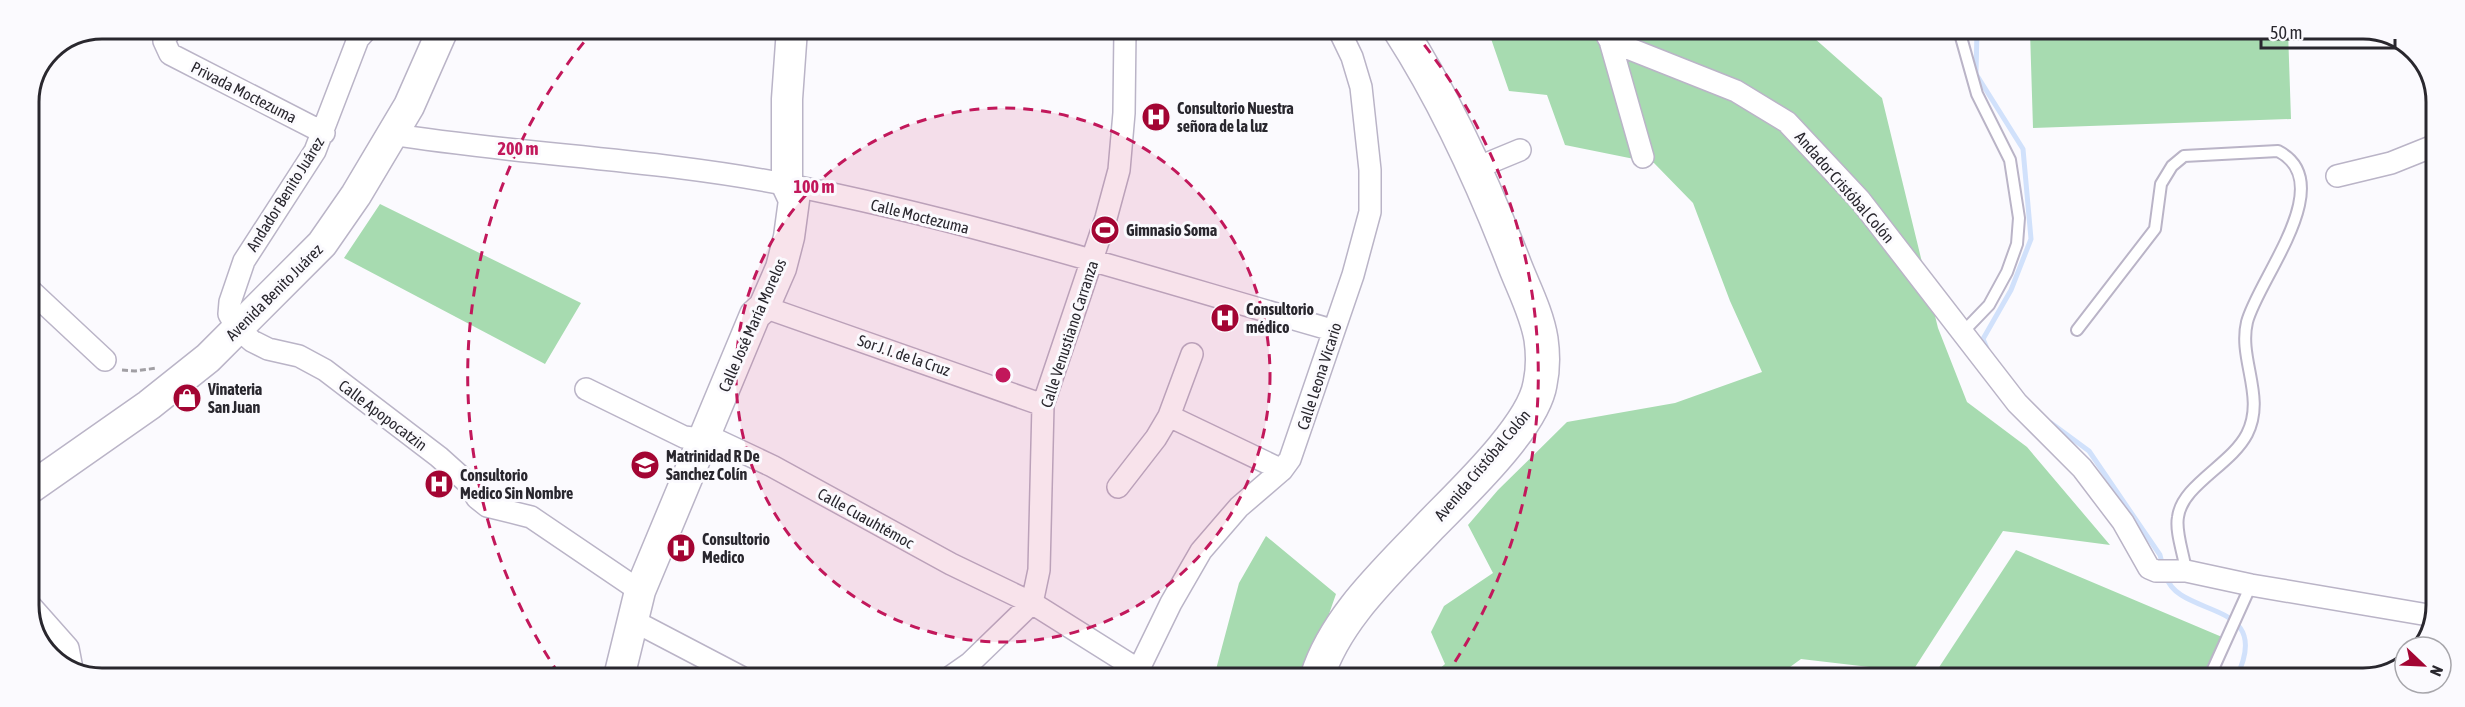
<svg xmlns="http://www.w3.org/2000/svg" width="2465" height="707" viewBox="0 0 2465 707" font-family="'Asap Condensed',sans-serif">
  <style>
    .green { fill: #a7dbb0 }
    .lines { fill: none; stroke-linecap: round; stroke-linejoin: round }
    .stream { stroke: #d1e1fb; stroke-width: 5 }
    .service-casing { stroke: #bab4c7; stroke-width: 14 }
    .minor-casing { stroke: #bab4c7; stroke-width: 24 }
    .secondary-casing { stroke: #bab4c7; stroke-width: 33 }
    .primary-casing { stroke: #bab4c7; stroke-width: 36 }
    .path { stroke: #a19fa4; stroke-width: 3; stroke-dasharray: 6 3; stroke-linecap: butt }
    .service { stroke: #fff; stroke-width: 10 }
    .minor { stroke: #fff; stroke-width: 21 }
    .secondary { stroke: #fff; stroke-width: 30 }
    .primary { stroke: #fff; stroke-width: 33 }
    .ring { fill: none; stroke: #c2185b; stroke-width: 3; stroke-dasharray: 10 8 }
    .labels { text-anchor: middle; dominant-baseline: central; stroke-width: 6; stroke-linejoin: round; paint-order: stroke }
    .street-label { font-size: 16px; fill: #29272e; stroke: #fbfafe }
    .poi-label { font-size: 16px; font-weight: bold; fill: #29272e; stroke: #fbfafe; text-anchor: start }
    .rim { fill: none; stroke: #29272e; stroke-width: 3 }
    .centre { fill: #c2185b; stroke: #fbfafe; stroke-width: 3 }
    .ring-label { font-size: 18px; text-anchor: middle; font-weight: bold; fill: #c2185b; stroke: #fbfafe; stroke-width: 6; stroke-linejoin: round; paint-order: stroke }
  </style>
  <rect width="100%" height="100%" fill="#fbfafe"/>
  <path class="green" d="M1488,30H1805L1882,98L1938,328L1967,402L2027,447L2110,545L2003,531L1912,672L1801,659L1775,678H1429L1445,664L1431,632L1444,606L1493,573L1468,525L1498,490L1567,422L1675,403L1762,372L1730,301L1693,203L1654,163L1565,145L1547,95L1509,91Z
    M2030,31H2288L2291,119L2033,128Z
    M380,204L581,303L545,364L344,258Z
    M1266,536L1336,594L1307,677H1214L1239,583Z
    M2016,550L2222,637L2201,678H1932Z"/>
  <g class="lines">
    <path class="stream" d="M1977,30L1976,74L2023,149L2031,239L2011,290L1983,339L1988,351
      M2051,423L2089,451L2160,555L2163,567
      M2166,576C2178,619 2276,598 2236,678"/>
    <g class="service-casing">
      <path id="service" d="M1959,30L1977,94L2010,160L2019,218L2017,244L2007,272L1989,305L1963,332
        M2077,330L2155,229L2161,184L2172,166L2184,156L2278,151C2340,183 2258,279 2247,322C2238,359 2266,397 2247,434C2231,465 2182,485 2178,517C2175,532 2184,555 2186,571
        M2209,678L2251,585"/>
    </g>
    <g class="minor-casing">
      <path id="minor" d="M171,29L164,41L170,54L324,133
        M367,29L358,39L315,151L244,261L230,302L229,314L237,328L252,341L268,349L299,356L325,370L439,457L469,484L477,498L487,506L531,517L640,591
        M1604,30L1610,41L1736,91L1787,122L1860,200L2017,403L2082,468L2123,522L2149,568L2156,571H2186L2251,585L2434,616
        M1610,41L1643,157
        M390,134C522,155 657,159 789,185C973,221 1153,279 1332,330
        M1474,169L1520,150
        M2337,176L2391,163L2436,145
        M29,289L105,360
        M764,307L1043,405
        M586,389L684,437L719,441L772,466L951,564L1032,603L1137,669
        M1169,416L1282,470
        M1118,487L1156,438L1169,416L1192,354
        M29,604L68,648L72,669
        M634,621L741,677
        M950,677L970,663L1032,603L1039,570L1043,405L1106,218L1119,170L1124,113L1125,30
        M1135,677L1171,603L1201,551L1239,507L1282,470L1290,459L1353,275L1370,212V170L1361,87L1352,57L1339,30"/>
    </g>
    <g class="secondary-casing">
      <path id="secondary" d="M29,489L149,405L208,358L322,244L356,195L409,106L443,29
        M619,677L640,591L755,315L764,307L781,268L789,237L794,200L787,185V99L792,29"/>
    </g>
    <g class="primary-casing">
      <path id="primary" d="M1317,677C1336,617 1388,571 1430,526C1461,494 1533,427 1540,384C1543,370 1543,353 1541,339C1537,314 1524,289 1515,266C1484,185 1447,103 1400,30"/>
    </g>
    <path class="path" d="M122,370L135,371L157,368"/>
    <use href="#service" class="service"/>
    <use href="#minor" class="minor"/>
    <use href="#secondary" class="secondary"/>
    <use href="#primary" class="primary"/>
  </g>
  <circle cx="1003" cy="375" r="267" fill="#c2185b" fill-opacity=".12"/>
  <g class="ring">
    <circle cx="1003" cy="375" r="267"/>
    <path d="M559 674A535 535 0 0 1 593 31M1413 31A535 535 0 0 1 1447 674"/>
  </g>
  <defs>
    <g id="hospital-disc" transform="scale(1.5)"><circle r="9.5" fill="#a30533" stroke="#fbfafe"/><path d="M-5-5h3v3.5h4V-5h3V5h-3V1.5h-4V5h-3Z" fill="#fff"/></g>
    <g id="stadium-disc" transform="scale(1.5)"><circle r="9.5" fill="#a30533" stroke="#fbfafe"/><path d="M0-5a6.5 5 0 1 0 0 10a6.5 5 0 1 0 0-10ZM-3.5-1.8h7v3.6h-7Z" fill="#fff"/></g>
    <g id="shop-disc" transform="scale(1.5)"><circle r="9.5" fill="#a30533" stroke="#fbfafe"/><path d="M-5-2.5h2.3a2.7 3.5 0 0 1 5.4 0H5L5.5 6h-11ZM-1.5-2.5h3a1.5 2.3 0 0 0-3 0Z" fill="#fff"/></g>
    <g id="school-disc" transform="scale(1.5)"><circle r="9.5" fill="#a30533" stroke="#fbfafe"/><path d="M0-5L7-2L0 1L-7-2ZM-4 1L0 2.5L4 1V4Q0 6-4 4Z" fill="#fff"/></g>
  </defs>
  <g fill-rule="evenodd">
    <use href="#hospital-disc" x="1156" y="117"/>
    <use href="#stadium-disc" x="1105" y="230"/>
    <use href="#hospital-disc" x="1225" y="318"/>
    <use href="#shop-disc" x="187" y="398"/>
    <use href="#school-disc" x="645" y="465"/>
    <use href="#hospital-disc" x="439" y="484"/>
    <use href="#hospital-disc" x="681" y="548"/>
  </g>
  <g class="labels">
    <g class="street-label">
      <text transform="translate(244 92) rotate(27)">Privada Moctezuma</text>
      <text transform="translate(1845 187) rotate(49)">Andador Cristóbal Colón</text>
      <text transform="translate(285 194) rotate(-58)">Andador Benito Juárez</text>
      <text transform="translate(920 216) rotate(14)">Calle Moctezuma</text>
      <text transform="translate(274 292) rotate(-45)">Avenida Benito Juárez</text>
      <text transform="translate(752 325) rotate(-66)">Calle José María Morelos</text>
      <text transform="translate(1069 334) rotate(-72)">Calle Venustiano Carranza</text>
      <text transform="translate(904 355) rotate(19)">Sor J. I. de la Cruz</text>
      <text transform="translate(1319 376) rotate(-72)">Calle Leona Vicario</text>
      <text transform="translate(383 415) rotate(37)">Calle Apopocatzin</text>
      <text transform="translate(1482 465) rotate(-50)">Avenida Cristóbal Colón</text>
      <text transform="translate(866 518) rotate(29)">Calle Cuauhtémoc</text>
    </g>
    <g class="poi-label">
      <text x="1177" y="108">Consultorio Nuestra<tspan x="1177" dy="18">señora de la luz</tspan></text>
      <text x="1126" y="230">Gimnasio Soma</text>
      <text x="1246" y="309">Consultorio<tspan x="1246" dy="18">médico</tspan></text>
      <text x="208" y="389">Vinateria<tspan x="208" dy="18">San Juan</tspan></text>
      <text x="666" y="456">Matrinidad R De<tspan x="666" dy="18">Sanchez Colín</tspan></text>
      <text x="460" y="475">Consultorio<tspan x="460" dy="18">Medico Sin Nombre</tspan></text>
      <text x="702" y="539">Consultorio<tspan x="702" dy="18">Medico</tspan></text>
    </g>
  </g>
  <path d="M0 0H2465V707H0ZM102 39H2363A63 63 0 0 1 2426 102V605A63 63 0 0 1 2363 668H102A63 63 0 0 1 39 605V102A63 63 0 0 1 102 39Z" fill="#fbfafe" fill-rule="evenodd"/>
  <path class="rim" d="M102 39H2363A63 63 0 0 1 2426 102V605A63 63 0 0 1 2363 668H102A63 63 0 0 1 39 605V102A63 63 0 0 1 102 39Z"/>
  <circle cx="1003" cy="375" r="9" class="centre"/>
  <g class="ring-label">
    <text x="518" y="155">200 m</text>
    <text x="814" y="193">100 m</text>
  </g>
  <g transform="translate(2423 665) rotate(113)"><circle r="28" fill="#fbfafe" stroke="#a7a6ab" stroke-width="1.5"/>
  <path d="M0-4.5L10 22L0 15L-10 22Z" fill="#a30533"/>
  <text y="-9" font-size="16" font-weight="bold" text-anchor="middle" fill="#29272e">N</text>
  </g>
  <path d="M2261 39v9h134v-9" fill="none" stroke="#29272e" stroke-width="3"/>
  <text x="2270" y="39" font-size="18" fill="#29272e" stroke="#fbfafe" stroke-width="4.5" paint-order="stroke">50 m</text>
</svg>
